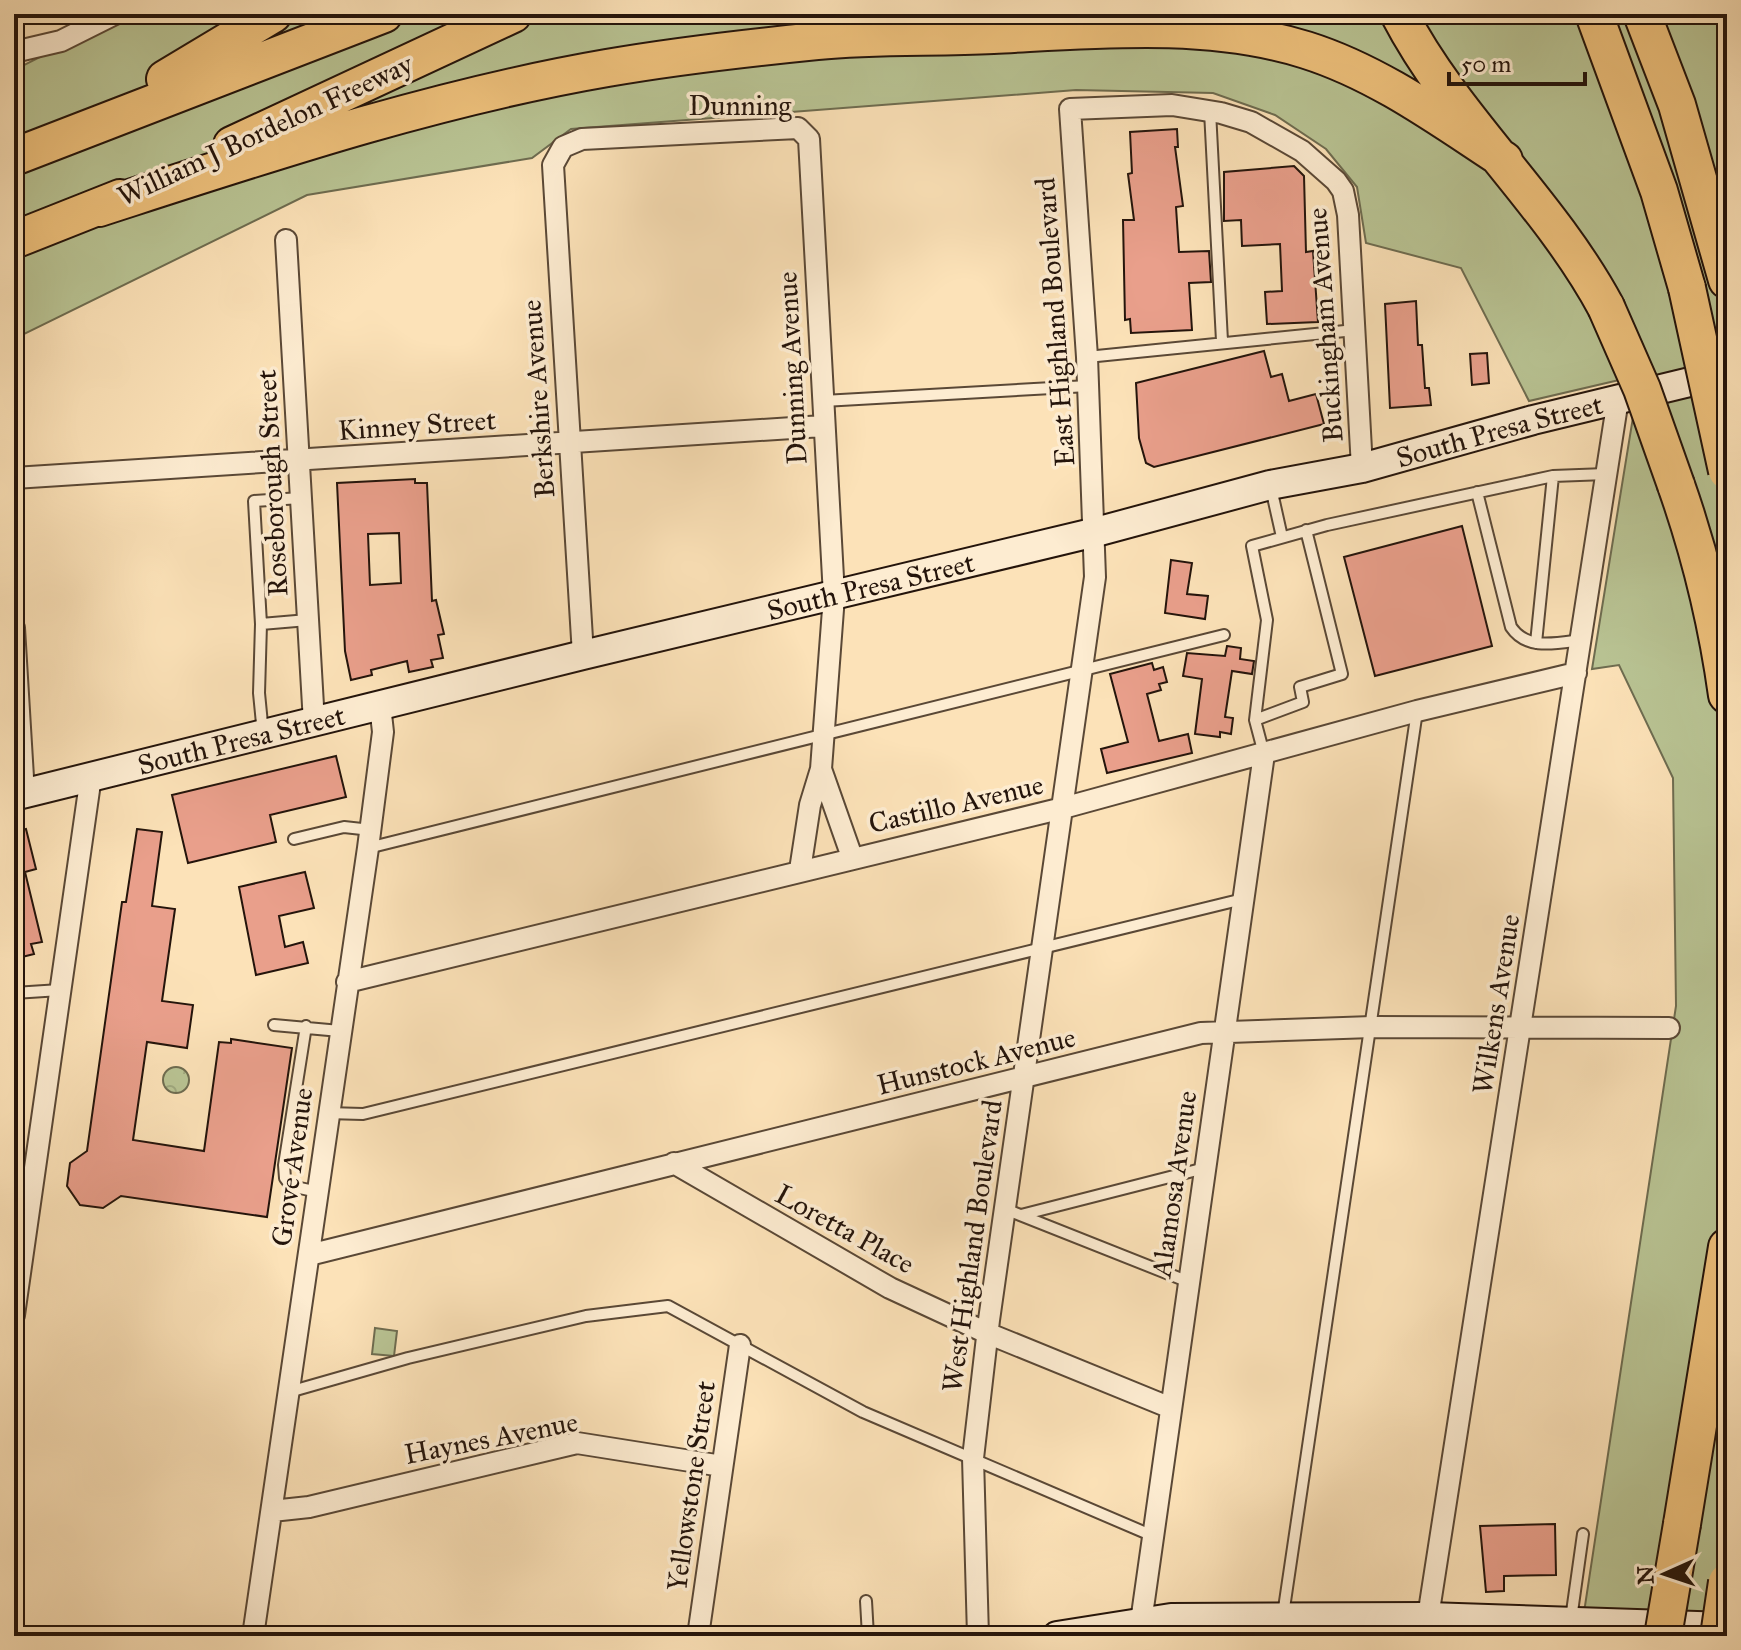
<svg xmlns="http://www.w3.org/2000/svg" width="1741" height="1650" viewBox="0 0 1741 1650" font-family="'IM FELL Great Primer',serif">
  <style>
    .grass { fill: #b9c494; stroke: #6e6c50; stroke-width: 2 }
    .park { fill: url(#park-crowns); stroke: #6e6c50; stroke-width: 2 }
    .building { fill: #e99f8b; stroke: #24140b; stroke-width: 2; fill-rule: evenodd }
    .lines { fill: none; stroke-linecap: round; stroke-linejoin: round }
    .service-casing { stroke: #5a4836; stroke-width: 14 }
    .minor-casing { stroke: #5a4836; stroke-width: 24 }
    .secondary-casing { stroke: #24140b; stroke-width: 32 }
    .motorway-casing { stroke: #24140b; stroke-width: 40 }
    .service { stroke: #fdecd1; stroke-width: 10 }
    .minor { stroke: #fdecd1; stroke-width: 20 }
    .secondary { stroke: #fdecd1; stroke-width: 28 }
    .motorway { stroke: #eec17c; stroke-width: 36 }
    .motorway-bridge-casing { stroke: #24140b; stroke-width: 40; stroke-linecap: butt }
    .motorway-bridge { stroke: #eec17c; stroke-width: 36 }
    .labels { text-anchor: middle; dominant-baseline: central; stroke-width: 7; stroke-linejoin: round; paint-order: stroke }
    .street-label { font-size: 28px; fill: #24140b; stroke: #fdecd1 }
  </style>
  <defs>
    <pattern id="park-crowns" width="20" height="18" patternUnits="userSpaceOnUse" patternTransform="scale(2)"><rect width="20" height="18" fill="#b9c494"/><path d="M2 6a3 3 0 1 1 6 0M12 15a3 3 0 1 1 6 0" fill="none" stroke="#9fa87e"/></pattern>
  </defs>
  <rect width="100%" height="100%" fill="#fce2b8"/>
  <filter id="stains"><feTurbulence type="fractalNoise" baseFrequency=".0025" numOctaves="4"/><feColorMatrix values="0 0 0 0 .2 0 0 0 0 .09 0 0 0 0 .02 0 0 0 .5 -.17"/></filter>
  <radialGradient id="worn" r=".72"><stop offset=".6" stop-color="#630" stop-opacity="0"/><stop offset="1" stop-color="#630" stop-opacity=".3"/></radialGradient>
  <path class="grass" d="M125,14H1727V1636H1566L1585,1606L1676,1006L1673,778L1619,665L1592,669L1635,405L1632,377L1529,401L1461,268L1366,243L1357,187L1326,149L1275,115L1213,93L1076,90L571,129L532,158L307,195L14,339V70Z
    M375,1328L397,1331L394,1356L372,1354Z"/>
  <path class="park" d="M163 1080a13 13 0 1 1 26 0a13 13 0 1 1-26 0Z"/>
  <path class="building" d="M1177,129L1178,147H1175L1183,206L1176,207L1179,252L1209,251L1211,282L1189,283L1192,330L1131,333L1130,319L1125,320L1123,220H1134L1128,174L1132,173L1130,132Z
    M1294,166L1304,176L1306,252L1313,251L1318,322L1267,324L1265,292L1282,291L1280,244L1242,246L1241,220L1224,221V172Z
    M1416,301L1418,345H1422L1425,388H1429L1431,405L1390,408L1385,304Z
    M1264,351L1271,377L1282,374L1289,401L1316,394L1324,424L1154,467L1146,463L1139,438L1136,383Z
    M1487,353L1489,383L1472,385L1470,354Z
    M415,479V483H427L432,601L436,600L444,634L438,635L443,658L431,660L433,667L409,672L407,661L371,670L372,675L351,680L345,651L337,483ZM399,533L401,583L370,585L368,534Z
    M1462,526L1492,646L1375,676L1344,557Z
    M1171,560L1192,563L1187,594L1208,596L1205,619L1165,613Z
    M1227,646L1241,648L1240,659L1254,661L1252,674L1232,671L1225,717L1233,718L1231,734L1220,732V737L1195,734L1202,679L1183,676L1187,653L1225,656Z
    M1152,663L1154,670L1163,667L1167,682L1159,684L1161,690L1147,694L1159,741L1188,734L1192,753L1107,773L1101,749L1128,742L1110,674Z
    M336,756L346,797L270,815L276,842L188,863L172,795Z
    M26,829L36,869L25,872L42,942L31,944L34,954L14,959V832Z
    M137,829L162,832L152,906L175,909L162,1001L193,1005L187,1048L147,1042L133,1140L204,1151L219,1042L231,1043V1039L292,1048L267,1217L121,1196L103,1208L80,1205L67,1186L70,1163L87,1151L122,902H126Z
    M305,872L314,908L279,916L285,947L303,942L308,963L256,975L239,887Z
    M1555,1524L1556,1575L1504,1576V1591L1486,1592L1480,1526Z"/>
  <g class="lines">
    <g class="service-casing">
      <path id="service" d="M1210,111L1222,341
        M1087,357L1355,330
        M823,401L1088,386
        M1271,488L1282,537
        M1477,492L1511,627C1527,651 1557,643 1582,640
        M261,624L254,501L301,498
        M1536,643L1553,476
        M1255,720L1303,702L1300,687L1342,674L1306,530
        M263,734L259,693L261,624L308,620
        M1264,754L1255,720L1267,620L1252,546L1327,525L1553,476L1606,474
        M294,839L344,827L371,830
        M368,848L1224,635
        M14,993L60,990
        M274,1025L340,1031
        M306,1026L284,1165L285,1178L291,1186L318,1192
        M327,1113L363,1114L1243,899
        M1005,1209L1189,1282
        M1021,1215L1205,1168
        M289,1392L408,1358L586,1316L668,1306L863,1412L1153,1536
        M866,1601L868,1636
        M1283,1615L1417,711
        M1571,1619L1583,1534"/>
    </g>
    <g class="minor-casing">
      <path id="minor" d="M14,52L61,41L115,14
        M286,240L314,723
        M14,478L823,426
        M14,628L24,794
        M583,655L553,165L563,147L582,139L798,128L809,139L834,596L821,769L852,857
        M800,870L810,805L821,769
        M347,982L1063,808L1417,711L1576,673
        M674,1163L890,1288L987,1333L1171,1408
        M309,1255L1201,1033L1372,1027L1669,1028
        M14,1315L91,776
        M272,1511L309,1507L577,1443L722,1466
        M1428,1617L1618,399
        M1141,1622L1264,754
        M253,1636L368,848L383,732L380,705
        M698,1636L740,1345
        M978,1636L973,1458L989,1320L1095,577L1087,357L1070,109L1172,105L1221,113L1251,122L1302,151L1336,181L1343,191L1348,215L1362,468"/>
    </g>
    <g class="secondary-casing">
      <g id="secondary">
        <path id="s1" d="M14,796L583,655L1096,532L1270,485L1362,468L1533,420L1727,373"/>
        <path d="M1057,1636L1171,1618L1428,1617L1727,1627"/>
      </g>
    </g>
    <g class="motorway-casing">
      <path id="motorway" d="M1399,14C1454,120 1549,201 1606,307
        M1594,14L1659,191L1687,288
        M1642,14L1677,105L1727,280
        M165,79L273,14
        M232,145L513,14
        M14,157L384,14
        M99,208C266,154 433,98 607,68C676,56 747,48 817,41C875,35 935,38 993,35C1095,30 1207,19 1306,50C1379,73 1441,119 1504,160
        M14,240L120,198
        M1676,485C1700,553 1717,623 1727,695
        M1682,1524L1727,1247"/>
    </g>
    <use href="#service" class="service"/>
    <use href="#minor" class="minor"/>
    <use href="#secondary" class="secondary"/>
    <use href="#motorway" class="motorway"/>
    <g class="motorway-bridge-casing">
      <path id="motorway-bridge" d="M1687,288L1727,471
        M1606,307L1642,389L1676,485
        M1663,1636L1682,1524
        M1719,1636L1727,1582"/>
    </g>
    <use href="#motorway-bridge" class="motorway-bridge"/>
  </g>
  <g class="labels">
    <g class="street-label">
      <text x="740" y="105">Dunning</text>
      <text transform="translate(265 130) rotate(-25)">William J Bordelon Freeway</text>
      <text transform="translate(1055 322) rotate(-94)">East Highland Boulevard</text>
      <text transform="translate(1325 325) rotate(-94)">Buckingham Avenue</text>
      <text transform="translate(792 368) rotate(-93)">Dunning Avenue</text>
      <text transform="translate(538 399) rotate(-94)">Berkshire Avenue</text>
      <text transform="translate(417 425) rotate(-4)">Kinney Street</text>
      <text stroke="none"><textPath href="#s1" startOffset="1530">South Presa Street</textPath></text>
      <text transform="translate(272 483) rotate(-93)">Roseborough Street</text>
      <text stroke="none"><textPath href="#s1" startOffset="882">South Presa Street</textPath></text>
      <text stroke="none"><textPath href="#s1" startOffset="234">South Presa Street</textPath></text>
      <text transform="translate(956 804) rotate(-13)">Castillo Avenue</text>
      <text transform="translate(1496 1004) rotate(-81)">Wilkens Avenue</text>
      <text transform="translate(976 1061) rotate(-14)">Hunstock Avenue</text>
      <text transform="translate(292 1167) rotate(-82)">Grove Avenue</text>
      <text transform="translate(1174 1184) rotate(-82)">Alamosa Avenue</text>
      <text transform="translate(845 1229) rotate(29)">Loretta Place</text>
      <text transform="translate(972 1246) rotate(-82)">West Highland Boulevard</text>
      <text transform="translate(491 1438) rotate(-11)">Haynes Avenue</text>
      <text transform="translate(691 1486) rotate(-82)">Yellowstone Street</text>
    </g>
  </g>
  <rect width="1741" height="1650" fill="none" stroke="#fce2b8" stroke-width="48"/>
  <rect x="16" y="16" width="1709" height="1618" fill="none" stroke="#24140b" stroke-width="4"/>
  <rect x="24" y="24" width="1693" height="1602" fill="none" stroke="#24140b" stroke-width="2"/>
  <g transform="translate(1665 1574) rotate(267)" stroke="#fdecd1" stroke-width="6" paint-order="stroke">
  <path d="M0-6L14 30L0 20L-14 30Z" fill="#24140b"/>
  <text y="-12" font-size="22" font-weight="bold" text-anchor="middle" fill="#24140b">N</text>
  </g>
  <path d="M1449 72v12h136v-12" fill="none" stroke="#24140b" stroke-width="4"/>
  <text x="1461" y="72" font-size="24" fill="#24140b" stroke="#fdecd1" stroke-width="6" paint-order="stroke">50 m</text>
  <rect width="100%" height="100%" filter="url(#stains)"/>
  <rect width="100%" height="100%" fill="url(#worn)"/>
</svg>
